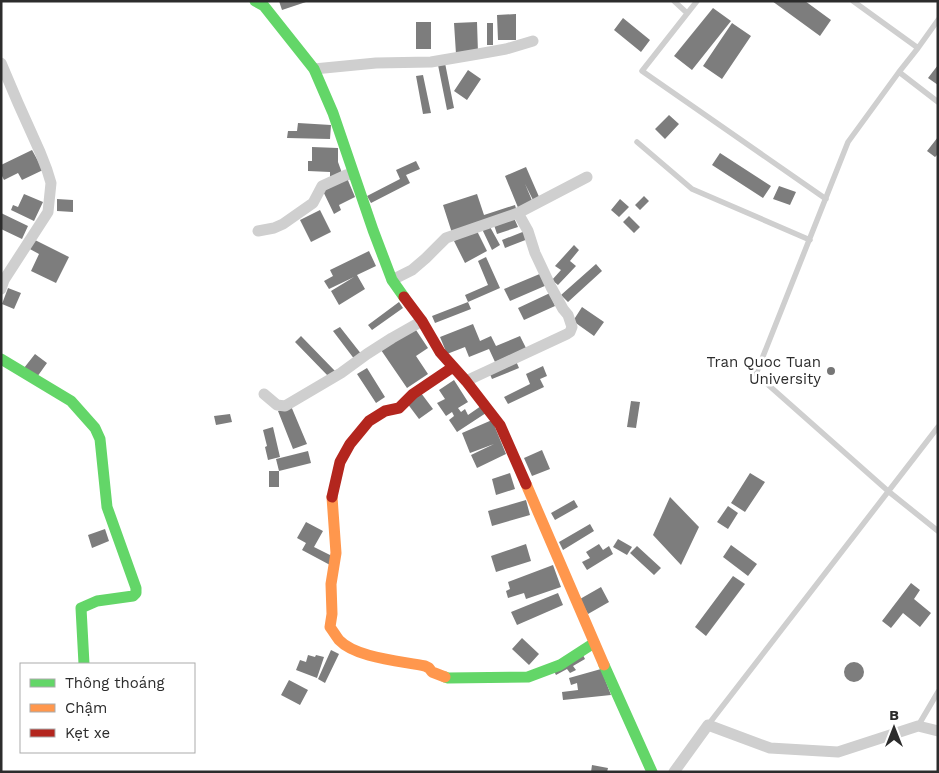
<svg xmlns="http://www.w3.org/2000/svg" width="939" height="773" viewBox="0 0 939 773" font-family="'Work Sans',sans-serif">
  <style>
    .building { fill: #7d7d7d }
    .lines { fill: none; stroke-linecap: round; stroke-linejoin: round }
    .lane { stroke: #cfcfcf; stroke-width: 5.5 }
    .street { stroke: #cfcfcf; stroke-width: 11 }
    .fast { stroke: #63d668; stroke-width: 11 }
    .slow { stroke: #ff974d; stroke-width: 11 }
    .jam { stroke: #b3261e; stroke-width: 11 }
    .poi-dot { fill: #767676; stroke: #fff; stroke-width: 2 }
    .labels { text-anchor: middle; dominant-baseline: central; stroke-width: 5; stroke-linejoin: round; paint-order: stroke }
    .poi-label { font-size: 15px; fill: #2c2c2c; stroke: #fff; text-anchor: end }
  </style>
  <rect width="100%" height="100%" fill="#fff"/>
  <path class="building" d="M279,1H305L306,2L282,10Z
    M772,1H805L831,20L820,36Z
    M713,8L731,21L692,70L674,56Z
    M516,14V40H498L497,15Z
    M623,18L650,40L641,52L614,30Z
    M416,22H431V49H416Z
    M477,22L478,53L456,54L454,23Z
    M487,23H493V45H487Z
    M732,23L751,36L722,79L703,66Z
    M445,63L454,108L447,110L438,65Z
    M938,65V85L928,78Z
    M468,70L481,79L467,100L454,91Z
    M423,75L431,113L423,114L416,76Z
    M669,115L679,124L665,139L655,129Z
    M298,123L331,125L330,139L287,138L288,131H297Z
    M938,137V154L935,157L927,151Z
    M312,147L338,148V162L342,173L330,178V172L308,171V161H312Z
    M32,150L43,170L22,180L18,173L4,180L1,174V165Z
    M720,153L771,186L763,198L712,165Z
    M416,161L420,169L406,175L410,183L371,203L367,196L400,179L396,170Z
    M526,167L540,199L534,202L525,184L534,205L519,210L505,176Z
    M347,178L355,197L339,205L341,210L334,214L322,189Z
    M779,186L796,192L790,205L773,199Z
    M24,194L43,202L34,221L11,210L13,205L18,207Z
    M477,194L484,215L515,205L517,212L452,233L443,205Z
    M644,196L649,201L640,210L635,205Z
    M57,199L73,200V212L57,211Z
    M620,199L629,207L619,217L611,210Z
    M320,210L331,232L311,242L300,220Z
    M1,213L28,226L22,239L1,229Z
    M629,216L640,227L634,233L623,222Z
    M514,218L518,227L497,234L494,225Z
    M489,225L500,245L492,250L482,229Z
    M476,229L487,251L465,263L454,241Z
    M525,231L528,239L505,248L502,240Z
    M33,239L69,257L56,283L31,271L39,254L28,248Z
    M574,245L579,250L570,261L576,266L558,285L552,280L561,270L555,266Z
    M369,251L376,266L357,275L365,289L339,305L331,291L354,277L329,289L324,281L333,276L330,270Z
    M486,257L500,288L468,302L471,309L435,323L432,316L468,302L465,295L488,285L478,261Z
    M596,264L602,271L568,302L561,295Z
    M542,273L547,285L510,301L504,289Z
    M8,288L21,293L14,309L2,304Z
    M550,293L555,306L524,320L518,308Z
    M399,302L403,308L372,330L368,325Z
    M582,307L604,322L594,336L573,321Z
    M473,324L480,341L491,336L496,346L520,336L526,348L495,362L489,349L469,357L465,347L447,354L440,337Z
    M340,327L362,355L355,360L333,331Z
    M414,327L428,348L416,356L428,374L407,388L381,350Z
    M301,336L335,371L329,377L295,342Z
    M35,354L47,363L37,377L24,368Z
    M516,361L519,368L492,379L489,372Z
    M543,366L547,376L540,379L544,387L508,404L504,397L530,384L526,374Z
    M367,368L385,397L376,403L357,374Z
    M454,380L468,402L458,408L461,412L465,409L468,415L481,406L486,413L457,432L449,420L454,416L452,412L446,416L437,403L445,399L439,390Z
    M421,393L433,409L419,419L407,403Z
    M631,401L640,402L636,428L627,427Z
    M291,406L307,444L293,449L278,411Z
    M230,414L232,422L216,425L214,416Z
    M492,420L506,454L477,468L471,455L494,444L470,453L462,433Z
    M273,427L280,457L268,460L265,447L267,446L263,430Z
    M542,450L550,469L532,476L524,458Z
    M308,451L311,463L279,471L276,459Z
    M269,471H279V487H269Z
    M510,473L515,489L496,495L492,479Z
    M750,473L765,482L745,512L731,503Z
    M670,497L699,527L681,565L653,535Z
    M526,500L530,515L492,526L488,511Z
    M574,500L578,507L555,520L551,513Z
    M728,506L738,513L728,529L717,522Z
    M306,522L323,531L314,547L334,557L330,565L302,550L306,543L297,538Z
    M590,524L594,531L563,550L559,542Z
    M105,529L109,541L92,548L88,535Z
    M618,539L632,547L627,555L613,547Z
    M526,544L531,561L496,572L491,556Z
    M599,544L603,550L609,546L613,554L587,570L582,562L590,558L586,552Z
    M731,545L757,564L748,576L723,557Z
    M637,546L661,568L654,575L630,553Z
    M553,565L561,587L526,599L524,593L508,598L506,591L510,589L508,582Z
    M733,576L745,584L706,636L695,627Z
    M911,583L920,590L914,599L931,613L920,627L903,613L891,628L882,621Z
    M601,587L609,602L588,614L580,599Z
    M558,593L563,605L517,625L511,612Z
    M522,638L539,654L529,665L512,649Z
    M331,650L339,654L325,683L318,679Z
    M582,653L585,659L573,666L576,670L570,673L567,669L556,675L553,669Z
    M308,655L315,657L316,655L324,657L317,678L296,670L300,660L306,662Z
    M844 672a10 10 0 1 1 20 0a10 10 0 1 1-20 0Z
    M601,669L611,695L563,700L562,692L578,690L577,683L571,685L569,678Z
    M289,680L308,690L300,705L281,695Z
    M592,765L608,768L607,772H591Z"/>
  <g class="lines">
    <path class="lane" d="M674,1L687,13
      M697,1L642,71L826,199
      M853,1L918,48
      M938,20L918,48L899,72L848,142L756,374L888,491L938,531
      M899,72L938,102
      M637,142L692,189L810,240
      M708,725L938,427
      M918,726L938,692"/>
    <path class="street" d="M1,63L18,103L40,152L47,170L51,183L48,212L4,280L1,289
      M314,69L376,63L431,62L478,54L506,49L533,41
      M258,231L274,228L283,224L313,203L322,186L346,175L353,174
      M392,280L412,270L426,258L446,238L518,213L587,177
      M466,381L567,334L570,332L572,327L568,315L563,309L551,287L535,253L528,231L518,213
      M264,394L277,405L285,406L341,373L367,354L392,338L422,321
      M674,772L708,725L770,748L838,752L918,726L938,731"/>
    <path class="fast" d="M255,1L264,6L314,69L333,113L373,230L392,280L404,297
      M1,359L71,401L95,428L100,439L107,507L136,588V593L133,596L97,601L81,608L84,664
      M604,665L652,772
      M445,677L448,678L528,677L560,665L594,643"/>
    <path class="slow" d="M526,484L604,665
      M332,497L336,553L331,584L332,614L330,627C333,631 336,636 339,640C356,658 401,661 425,666L429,668L432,672L445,677"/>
    <path class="jam" d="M404,297L422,321L440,352L466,381L500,425L526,484
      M332,497L340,462L350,444L369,421L385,411L399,408L413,394L453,367"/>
  </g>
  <circle class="poi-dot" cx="831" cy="371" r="5"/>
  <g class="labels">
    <g class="poi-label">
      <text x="821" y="362">Tran Quoc Tuan<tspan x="821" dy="17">University</tspan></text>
    </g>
  </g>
  <rect width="939" height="773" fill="none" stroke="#2c2c2c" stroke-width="5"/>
  <rect x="20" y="663" width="175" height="90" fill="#ffffff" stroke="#ababab"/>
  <rect x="30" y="679" width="25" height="8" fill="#63d668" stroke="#ababab"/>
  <text x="65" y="688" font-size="15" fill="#2c2c2c">Thông thoáng</text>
  <rect x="30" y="704" width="25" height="8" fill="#ff974d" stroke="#ababab"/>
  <text x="65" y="713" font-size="15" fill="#2c2c2c">Chậm</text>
  <rect x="30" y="729" width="25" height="8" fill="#b3261e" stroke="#ababab"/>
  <text x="65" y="738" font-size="15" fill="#2c2c2c">Kẹt xe</text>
  <g transform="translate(894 728)" stroke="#ffffff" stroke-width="4" paint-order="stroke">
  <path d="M0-4L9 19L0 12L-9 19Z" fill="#2c2c2c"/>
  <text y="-8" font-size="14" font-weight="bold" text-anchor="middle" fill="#2c2c2c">B</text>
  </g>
</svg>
